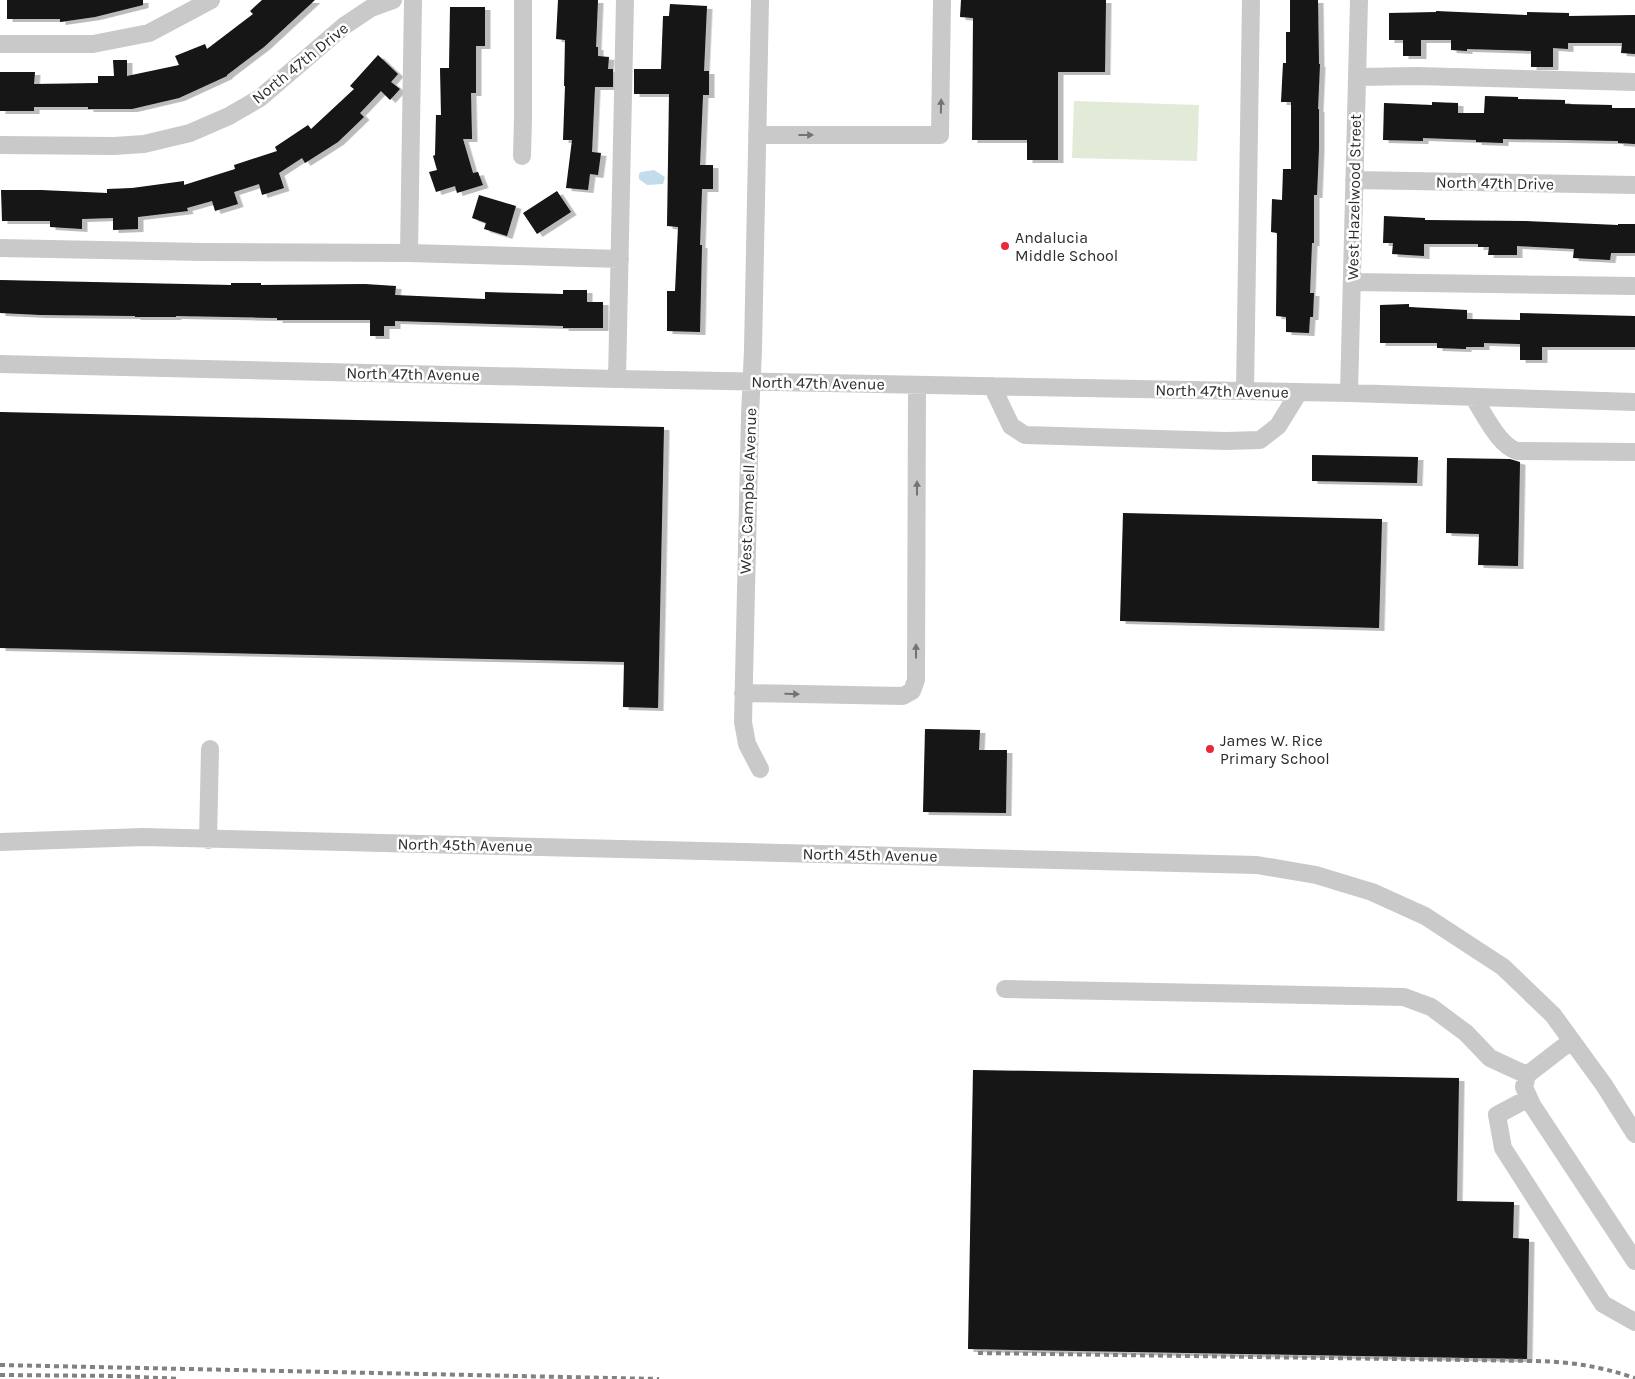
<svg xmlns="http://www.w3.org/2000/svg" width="1635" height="1379" viewBox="0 0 1635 1379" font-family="Karla,sans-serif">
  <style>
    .green { fill: #e2ead8 }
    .water { fill: #c3dceb }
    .building { fill: #131313; filter: url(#shadow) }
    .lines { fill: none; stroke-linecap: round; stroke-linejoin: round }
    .minor { stroke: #c9c9c9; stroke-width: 18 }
    .rail { stroke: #818181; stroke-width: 4; stroke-dasharray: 5 4; stroke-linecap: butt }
    .oneway { fill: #737373 }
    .poi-dot { fill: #e7293b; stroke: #fff; stroke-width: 2 }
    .labels { text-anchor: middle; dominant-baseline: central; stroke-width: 5; stroke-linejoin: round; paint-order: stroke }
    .street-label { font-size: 16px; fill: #2c2c2c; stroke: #fff }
    .poi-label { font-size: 16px; fill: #2c2c2c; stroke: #fff; text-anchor: start }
  </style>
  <defs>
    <filter id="shadow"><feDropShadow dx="5.5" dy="3" stdDeviation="0" flood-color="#0004"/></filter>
  </defs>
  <rect width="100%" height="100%" fill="#fff"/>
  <path class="green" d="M1074,101L1199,105L1197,161L1072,158Z"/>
  <path class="water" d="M654,170L665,177L663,184L647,185L639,179V174L641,172Z"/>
  <path class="building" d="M7,0H143V5L95,17L60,22V19H7Z
    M262,0H315L264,47L227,75V76L179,98L132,109H88V107H34V111H0V72H35L34,84L98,83V76H114L113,60H127V76L179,65L175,56L205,44L207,49L253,14L250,11Z
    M558,0H598L596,47H598V56L609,57L608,69H613V87H595L592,152L601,153L598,175L590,174L588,190L566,188L572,140H563L565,86H564L565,40L556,39Z
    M961,0H1106L1105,72H1058V160H1027V140H972L973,18L960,17Z
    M1290,0H1318L1319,64H1320L1318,109H1319V148L1317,195H1314V243H1312L1310,293H1314L1313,317H1310L1309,333L1286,332V317L1276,316L1277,233L1271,232L1272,199L1282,200L1283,169H1291V102H1281L1283,63H1286V32H1290Z
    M670,4L707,6L704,71H709V95H703L700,165H713V189H702L700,245H702L700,332L667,331V291H675L678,227L667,226L669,94H634V69H661L663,16H669Z
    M450,7H485V46H476V93H471L472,139H463L473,173L478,172L483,185L457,193L455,186L436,192L429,172L437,170L433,156L435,155L436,115H441L440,68H449Z
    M1436,11L1527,15V12L1569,13V16L1635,15V54L1621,53L1622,43H1568V49L1553,48V67H1531V51L1467,49V51L1451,50V40H1421V56H1403V40H1389V13L1436,12Z
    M378,55L398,74L391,82L400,89L390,100L381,91L360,113L364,117L338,142L305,163L302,158L279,173L284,188L262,195L259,184L234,192L238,204L215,211L212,201L187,208L188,211L138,217V229L113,230V218L82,219V229L50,227V221H2L1,190H41L107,193V189L132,188L184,181V185L235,169L234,165L277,151L275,147L308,125L311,129L354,89L350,86Z
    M1485,96L1518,97V99L1565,100V104L1612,105V108H1635V144L1618,143V141L1564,140L1503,139V143L1476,142V140L1423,138V141L1383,140L1384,103L1432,105V102L1458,103V113H1484Z
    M557,191L571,212L537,234L523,213Z
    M479,195L516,206L507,236L484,229L486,223L472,218Z
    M1384,216L1425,218V220L1525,221L1618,225V224H1635V253H1611L1610,260L1573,258L1574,249L1517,246V255H1488L1489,247H1478V244H1424V256L1392,254L1393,243H1383Z
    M0,280L231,285V283H261V285L365,284L396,286L395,295L485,299V292L563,294V290H587V302H603V328H563V326L395,321V326H384V336H370V320H277V318L176,316V317H135V316L41,315L0,313Z
    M1409,304V307L1467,310V319L1520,320V313L1635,316V347H1542V360H1520V344L1484,343V347H1466V349L1437,348V343H1380V305Z
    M0,412L664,427L658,708L623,707L624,662L0,648Z
    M1312,455L1418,457L1417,483L1312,481Z
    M1447,458L1510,459L1520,462L1518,566L1478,565L1479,534L1446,533Z
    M1123,513L1382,519L1379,628L1120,621Z
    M925,729L980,730L979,750H1007L1006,813L923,812Z
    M973,1070L1459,1078L1457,1201L1514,1202L1513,1238L1529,1239L1527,1359L968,1349Z"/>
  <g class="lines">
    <path class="minor" d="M760,0L753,350L750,416L743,722L747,744L760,769
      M0,44H93L149,33L211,0
      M1357,77L1417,76L1635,82
      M757,135H940L942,0
      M0,145L114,146L144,144L190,133L229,116L260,98L344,26L371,8L393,0
      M522,156L523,118V0
      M1354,180L1635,185
      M0,248L203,252L409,253L620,259
      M409,253L413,0
      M1352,282L1635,286
      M0,364L617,379L1349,393L1635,402
      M617,379L625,0
      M992,386L1011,426L1025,435L1226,441L1260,440L1278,426L1299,392
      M1245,391L1251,0
      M1349,393L1359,0
      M1473,397C1484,413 1498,445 1517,451L1635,452
      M743,693L903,696L912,691L916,680L917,385
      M208,840L210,749
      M0,842L143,837L1257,865L1316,875L1372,892L1425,916L1503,967L1553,1015L1604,1085L1635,1134
      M1005,989L1404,997L1431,1007L1466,1033L1490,1058L1527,1075L1571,1041
      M1527,1075L1524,1087L1532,1105L1635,1261
      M1529,1098L1497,1115L1503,1148L1603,1304L1635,1322"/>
    <path class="rail" d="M978,1353L1535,1361C1572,1362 1599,1366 1635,1378
      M0,1365L659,1379
      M0,1375L120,1376L180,1379"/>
  </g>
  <defs><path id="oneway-solid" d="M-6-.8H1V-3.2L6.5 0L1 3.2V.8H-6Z" transform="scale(1.25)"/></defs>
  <g class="oneway">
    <use href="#oneway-solid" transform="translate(941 106) rotate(-89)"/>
    <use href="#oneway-solid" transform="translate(806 135)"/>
    <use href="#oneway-solid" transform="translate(917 488) rotate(-90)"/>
    <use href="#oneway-solid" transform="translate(916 651) rotate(-90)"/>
    <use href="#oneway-solid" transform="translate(792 694) rotate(1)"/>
  </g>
  <g class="poi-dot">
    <circle cx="1005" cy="246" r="5"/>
    <circle cx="1210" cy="749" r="5"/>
  </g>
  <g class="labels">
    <g class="street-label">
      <text transform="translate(300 63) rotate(-39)">North 47th Drive</text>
      <text transform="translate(1495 183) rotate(1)">North 47th Drive</text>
      <text transform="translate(1354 197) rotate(-89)">West Hazelwood Street</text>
      <text transform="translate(413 374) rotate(1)">North 47th Avenue</text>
      <text transform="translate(818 383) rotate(1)">North 47th Avenue</text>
      <text transform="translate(1222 391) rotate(1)">North 47th Avenue</text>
      <text transform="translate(748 491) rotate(-88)">West Campbell Avenue</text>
      <text transform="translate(465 845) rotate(1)">North 45th Avenue</text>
      <text transform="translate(870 855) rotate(1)">North 45th Avenue</text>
    </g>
    <g class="poi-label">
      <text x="1015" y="237">Andalucia<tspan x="1015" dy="18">Middle School</tspan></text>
      <text x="1220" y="740">James W. Rice<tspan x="1220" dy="18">Primary School</tspan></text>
    </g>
  </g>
</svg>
